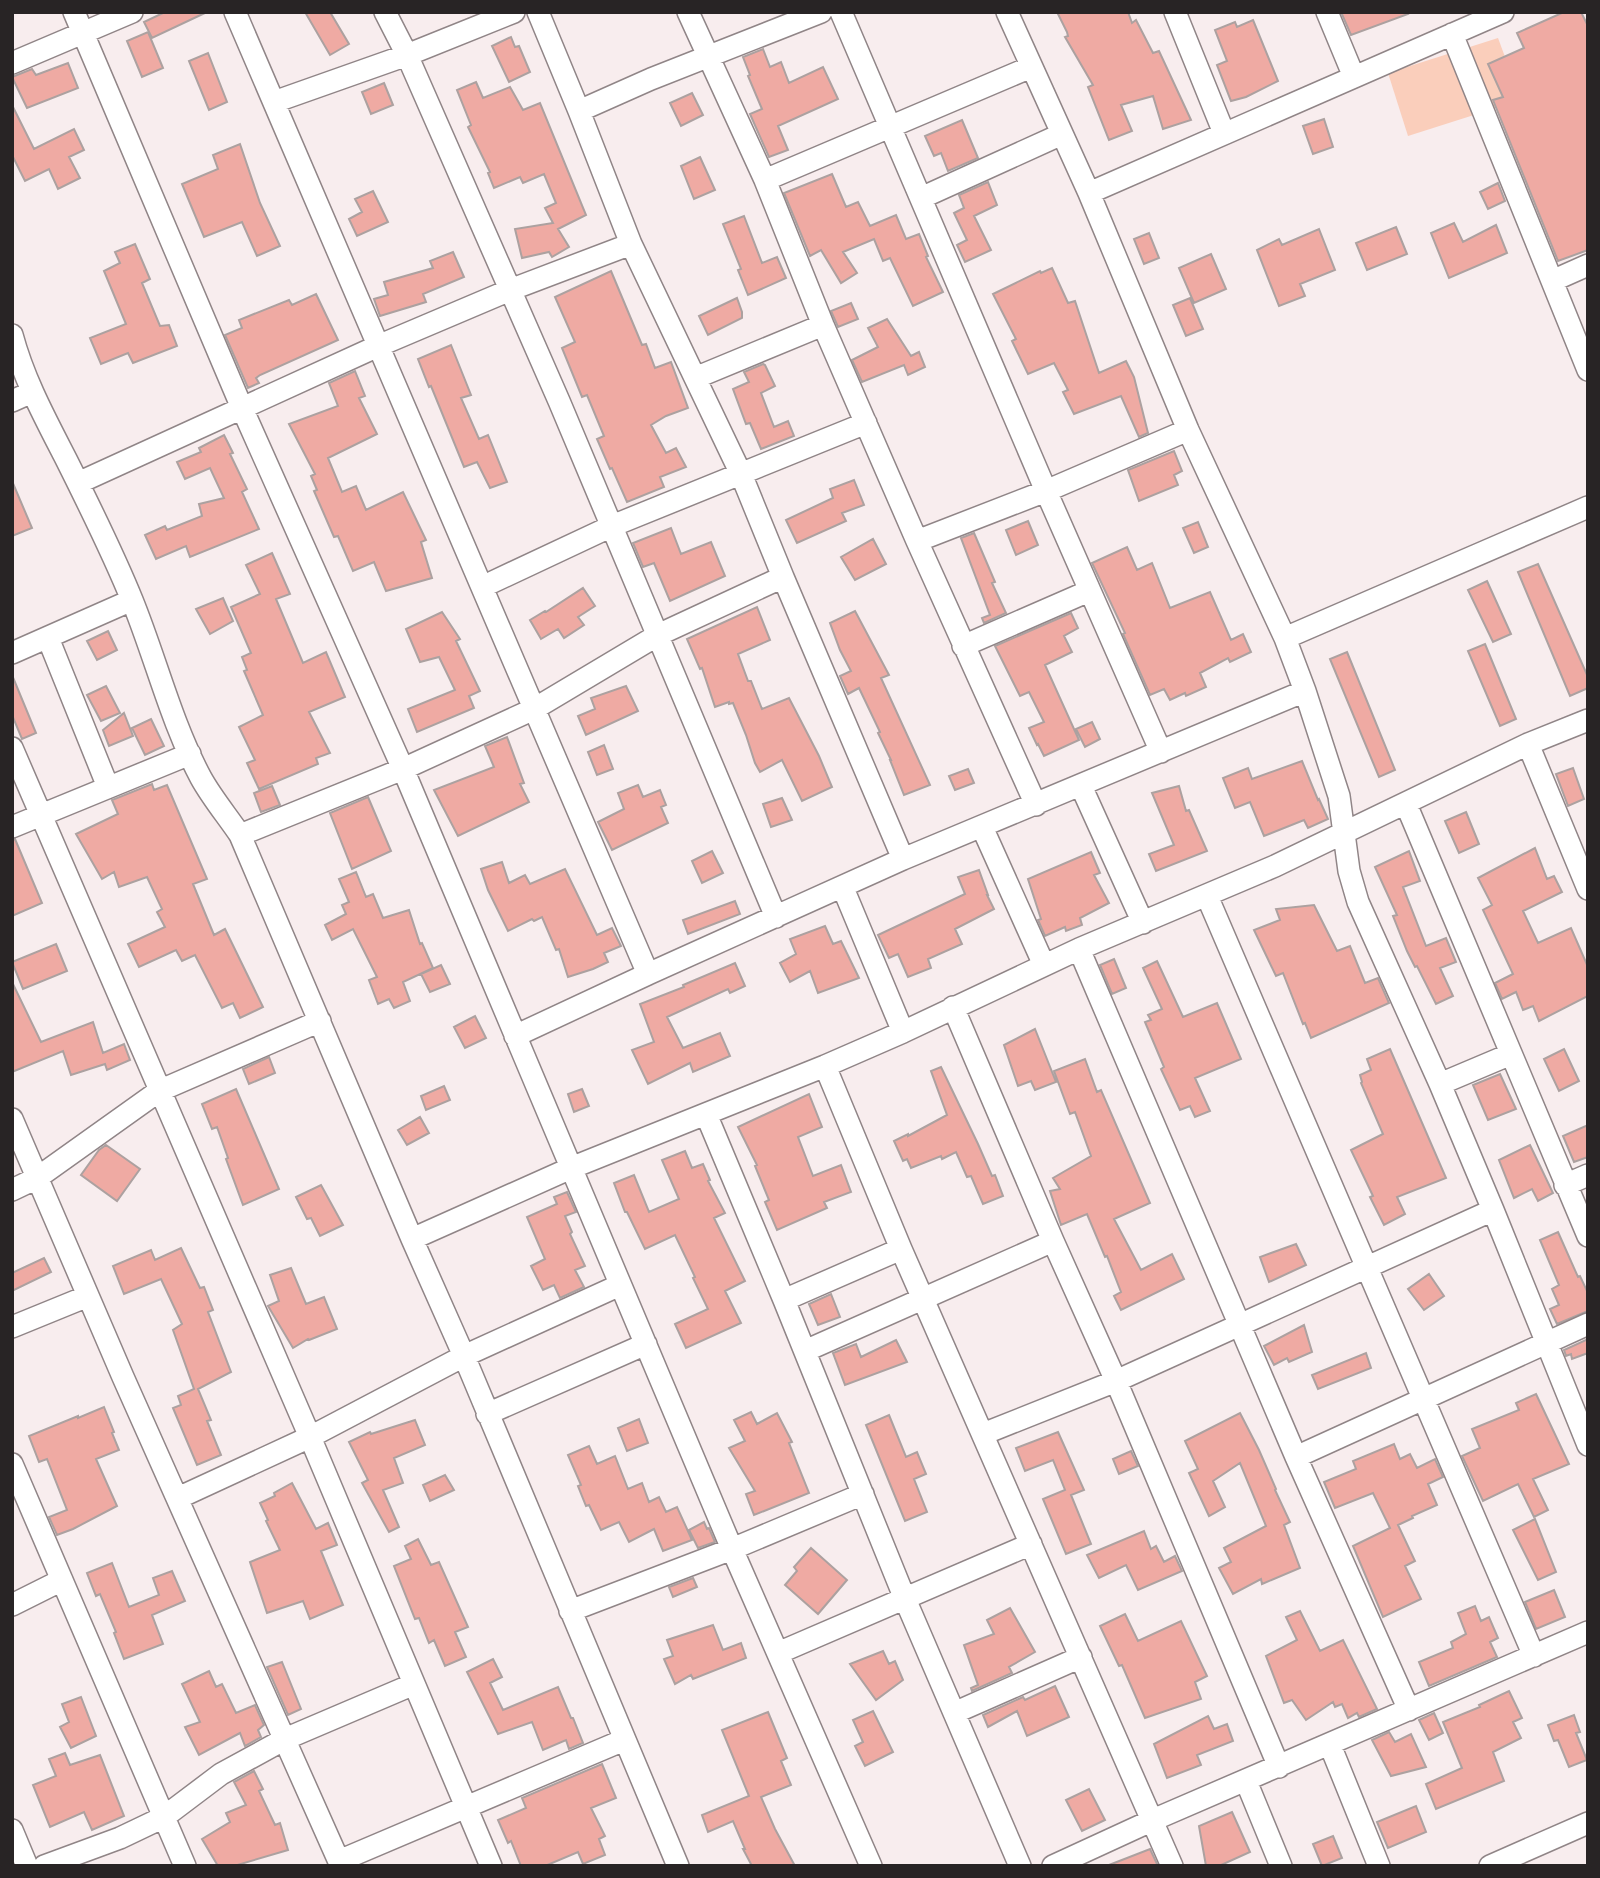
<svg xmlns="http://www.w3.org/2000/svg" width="1600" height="1878" viewBox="0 0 1600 1878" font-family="Barlow,sans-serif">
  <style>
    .green { fill: #facebb }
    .building { fill: #efaaa3; stroke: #aca1a0; stroke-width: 2 }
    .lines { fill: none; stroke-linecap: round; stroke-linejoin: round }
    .minor-casing { stroke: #908587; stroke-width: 24 }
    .minor { stroke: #fff; stroke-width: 21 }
  </style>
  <rect width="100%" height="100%" fill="#f8edee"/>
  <path class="green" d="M1498,38L1521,100L1408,136L1388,73Z"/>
  <path class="building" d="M165,12H207L152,38L144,22Z
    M305,12H330L349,44L330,55Z
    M1057,12H1128L1132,23L1136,20L1153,53L1159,51L1191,120L1163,129L1153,96L1121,105L1132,131L1109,140L1088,87L1093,85L1065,37L1068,36L1067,32Z
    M1341,12H1407L1408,14L1351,35Z
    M1564,12H1581L1588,26V250L1558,261L1493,100L1503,97L1488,64L1524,48L1517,33Z
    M1253,20L1278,81L1246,97L1231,101L1217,65L1227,61L1215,30L1235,22L1237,27Z
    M148,32L163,68L142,77L127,41Z
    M511,37L515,47L519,46L530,72L509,82L492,46Z
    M763,49L770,67L781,62L789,83L823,67L838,99L778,126L788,150L769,157L750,114L762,109L748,76L750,75L743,57Z
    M208,53L227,102L209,110L189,61Z
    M68,63L78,88L27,108L12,77L32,69L36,75Z
    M476,82L483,98L510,87L523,110L540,103L586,215L558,229L569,247L552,257L549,252L522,258L515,229L553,223L545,208L556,203L544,174L523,183L520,177L494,188L488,173L490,172L468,127L471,125L457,90Z
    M384,83L393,105L371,114L362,92Z
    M692,93L703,115L681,126L670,103Z
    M12,105L34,149L74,129L84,150L69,157L80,178L58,189L49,169L25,181L12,155Z
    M1324,119L1333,147L1313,154L1303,126Z
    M962,120L978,158L948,171L941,153L934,156L925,136Z
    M240,144L260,203L280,246L257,256L242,222L204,237L182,184L218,169L213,155Z
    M700,157L715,190L694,199L681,166Z
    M832,174L846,207L858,202L870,226L896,215L906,239L919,234L928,256L926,257L943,292L913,306L890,258L883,261L874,239L843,252L857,273L841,283L821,250L810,256L784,193Z
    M988,182L997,205L974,216L991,250L965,262L957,245L967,240L954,213L964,208L959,195Z
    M1498,183L1505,201L1488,209L1480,192Z
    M373,191L388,222L357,236L349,219L362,212L355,199Z
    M744,216L762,263L777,257L786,278L748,295L738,270L741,269L723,224Z
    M1454,223L1463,242L1496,225L1507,253L1449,278L1431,233Z
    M1396,227L1407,254L1367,270L1356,243Z
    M1319,229L1335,270L1300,284L1305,296L1279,306L1257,250L1279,239L1282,245Z
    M1149,233L1159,258L1144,264L1134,239Z
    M135,244L150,279L142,283L160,326L169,325L177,346L133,363L128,353L101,364L90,338L126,324L104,271L120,263L115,252Z
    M453,252L464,277L423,294L426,302L380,316L374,299L388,295L384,282L433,268L430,261Z
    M1211,254L1226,289L1194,303L1179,268Z
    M1052,268L1068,303L1075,301L1099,373L1126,361L1134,377L1148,433L1139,437L1121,396L1074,414L1063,392L1068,390L1054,363L1028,374L1012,341L1016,339L993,294L1040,271L1041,273Z
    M611,271L642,345L646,344L655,368L671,362L688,408L666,416L651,425L666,453L676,448L686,467L660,477L664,487L627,502L612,468L610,469L597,439L604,436L587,395L582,397L562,348L575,342L555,297Z
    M316,294L338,340L260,375L256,378L259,383L248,388L225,335L242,328L239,320L289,300L292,305Z
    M737,298L742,312V318L708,335L699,316Z
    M1190,298L1203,329L1186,336L1173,305Z
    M851,303L858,319L838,327L831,311Z
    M887,319L911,356L919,352L925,367L908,375L904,365L862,382L852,360L878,347L868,328Z
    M451,345L471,395L461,398L479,439L488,435L507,482L490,488L477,462L464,467L431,386L429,387L418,359Z
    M763,364L765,365L775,386L761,393L774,427L788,421L794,436L761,449L750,423L746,424L733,389L749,382L744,372Z
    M355,371L365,396L359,398L377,434L328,458L342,492L356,486L366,510L403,492L426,540L421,542L432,578L386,591L374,562L353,571L338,536L334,537L314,491L317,490L311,476L315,474L289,424L338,406L329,383Z
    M224,435L233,453L230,454L247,489L242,492L259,529L190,557L186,546L156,559L145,535L165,526L167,530L202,516L199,504L224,498L210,468L185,479L177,462L201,452L199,448Z
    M1174,451L1182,471L1174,475L1178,485L1139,501L1128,470Z
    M854,480L864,505L842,513L846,521L797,543L786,520L833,498L830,489Z
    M12,481L32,528L12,536Z
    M1028,521L1038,545L1016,555L1006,530Z
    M1198,522L1208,547L1194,553L1183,528Z
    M671,528L681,554L711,542L725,576L670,601L654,563L643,567L633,543Z
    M974,533L995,582L992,583L1006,613L984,623L982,618L990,615L961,538Z
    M873,539L886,564L855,580L841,557Z
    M1127,547L1137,570L1152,563L1170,608L1210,592L1231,640L1243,634L1251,652L1230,662L1228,658L1200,673L1206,687L1186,696L1185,693L1170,700L1164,689L1150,695L1123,634L1125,633L1092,563Z
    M272,553L290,594L276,599L303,663L326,652L345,697L309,712L330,753L316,758L318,764L259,789L247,763L255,760L239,727L263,715L244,671L247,670L242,657L251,653L231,607L260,594L246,565Z
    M1538,564L1588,677V688L1570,696L1518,572Z
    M1487,581L1511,634L1493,642L1468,590Z
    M583,588L595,606L578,617L584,625L564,638L558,629L541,639L530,620L545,611L546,612Z
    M223,598L233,621L210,634L196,609Z
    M757,607L770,640L738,654L748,681H751L762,709L789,698L819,756L832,787L802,801L782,760L760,772L755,763L746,735L733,703L729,704V702L715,707L702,668L700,669L687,639Z
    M855,611L889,675L881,678L930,785L904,795L890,760H891L878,733L880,732L859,688L848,694L840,676L851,671L840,650L830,623Z
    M442,612L460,639L456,641L480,691L469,696L474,708L417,732L408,709L455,690L439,657L420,662L406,629Z
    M1071,613L1078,628L1064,636L1072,652L1045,665L1079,740L1044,756L1038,744L1037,745L1029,728L1044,722L1029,692L1020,696L995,646Z
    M108,631L117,650L97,660L87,641Z
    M1485,644L1516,719L1500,726L1468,651Z
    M1347,652L1395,770L1379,777L1330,659Z
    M12,675L36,733L22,739L12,715Z
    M106,686L120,713L101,721L87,695Z
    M626,686L638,711L586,735L578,716L595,709L591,698Z
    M124,713L133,736L109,746L103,730Z
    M151,719L164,746L145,755L132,728Z
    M1092,722L1100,739L1085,747L1076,729Z
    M507,737L524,783L520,784L529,802L458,836L434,790L494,767L485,746Z
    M604,745L613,769L597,775L588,752Z
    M1302,761L1318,800L1319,799L1328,819L1308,828L1304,820L1264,836L1250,802L1235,808L1223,778L1248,768L1252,779Z
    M1573,768L1584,799L1568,806L1556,774Z
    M968,769L974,783L955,790L949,776Z
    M152,784L154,790L167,785L207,879L193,884L214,935L225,929L263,1007L240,1018L233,1003L222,1008L195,955L182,961L176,950L139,967L128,944L165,927L157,912L162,909L147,877L119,887L114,872L102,879L76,834L118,814L112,800Z
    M638,785L643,797L660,790L666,805L661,807L668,823L612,850L598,822L624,809L618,793Z
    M272,786L280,805L261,812L254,793Z
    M1179,786L1186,811L1189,810L1207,851L1156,871L1149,854L1174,845L1152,793Z
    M368,797L391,851L352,869L330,813Z
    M782,798L792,820L771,827L763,804Z
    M1466,812L1479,844L1459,853L1445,821Z
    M15,839L42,903L12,916V840Z
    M1535,848L1547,879L1554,876L1562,892L1523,911L1538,943L1571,928L1588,967V996L1539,1021L1533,1006L1523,1010L1516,992L1502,999L1495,983L1513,974L1483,910L1492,905L1478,878Z
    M712,851L723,873L702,883L692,861Z
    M1409,851L1420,881L1403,887L1426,946L1446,938L1456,962L1440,968L1453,996L1436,1004L1417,966L1415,967L1407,951L1393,916L1397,915L1375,867Z
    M1091,852L1100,873L1094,875L1109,903L1080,918L1082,925L1066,931L1065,927L1045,936L1038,920L1041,919L1028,879Z
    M502,862L509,883L525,875L530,884L565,869L597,935L612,928L621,946L604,953L608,962L593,969L568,977L559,949L556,950L542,917L534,921L532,919L508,931L488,890L481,869Z
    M979,870L988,895H987L994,909L955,929L962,944L928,959L931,968L908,977L898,954L889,958L878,935L965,894L958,877Z
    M356,872L366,897L373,894L383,918L409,910L420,944L422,943L433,968L403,982L410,1001L394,1008L389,999L378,1004L369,980L377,977L353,929L332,940L325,925L346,914L342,905L349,902L339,879Z
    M735,901L740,914L688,934L683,920Z
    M1314,905L1337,951L1350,946L1365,983L1378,978L1389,1003L1311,1038L1305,1023L1303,1024L1283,973L1276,976L1254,930L1280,920L1276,909Z
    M825,926L833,944L841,941L859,978L818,993L810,971L790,982L780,963L796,954L790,939Z
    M56,944L67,971L23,989L12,962Z
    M1114,959L1126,988L1112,994L1100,965Z
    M1157,961L1183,1017L1217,1003L1241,1059L1195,1078L1210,1111L1195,1117L1190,1106L1180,1110L1161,1069L1164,1067L1145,1022L1151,1020L1148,1015L1162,1009L1143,968Z
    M735,963L745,986L730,993L728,989L667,1017L683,1048L720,1033L730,1056L693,1072L690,1063L648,1084L632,1050L654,1042L640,1004L684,987L683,985Z
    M441,965L450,984L430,992L421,974Z
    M12,982L41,1042L93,1022L103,1053L124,1044L130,1060L107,1070L105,1064L71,1075L63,1051L12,1072Z
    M475,1016L486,1038L465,1048L454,1027Z
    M1035,1029L1056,1082L1035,1090L1031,1081L1018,1086L1004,1045Z
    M1390,1049L1446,1178L1397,1197L1405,1214L1384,1225L1370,1197L1373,1196L1351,1150L1383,1134L1361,1083L1362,1082L1360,1075L1371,1070L1367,1059Z
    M1564,1049L1579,1081L1559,1091L1544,1059Z
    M269,1057L275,1073L249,1084L243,1069Z
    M1085,1059L1097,1092L1101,1090L1150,1203L1114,1219L1141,1270L1172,1254L1184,1279L1121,1310L1114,1296L1121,1292L1107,1256L1105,1257L1087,1214L1061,1225L1050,1191L1060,1189L1053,1178L1091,1156L1075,1112L1070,1114L1054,1071Z
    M941,1067L978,1144L992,1176L995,1175L1003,1196L983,1204L971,1176L967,1177L956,1152L942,1159L941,1156L911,1168L907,1159L903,1161L894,1141L908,1134V1136L947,1115L931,1071Z
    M1500,1074L1516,1109L1488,1120L1473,1085Z
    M444,1086L450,1100L426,1110L421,1096Z
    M236,1089L279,1189L243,1205L226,1159L228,1158L217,1127L212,1129L202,1104Z
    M582,1089L589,1106L574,1112L568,1094Z
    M809,1094L822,1127L798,1137L813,1176L841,1165L851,1192L824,1202L827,1208L777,1230L765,1202L769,1200L755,1166L757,1165L738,1127Z
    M420,1117L429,1133L407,1145L398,1130Z
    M1588,1125V1157L1574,1162L1563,1136Z
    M106,1145L140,1169L117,1201L81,1175L99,1150Z
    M1530,1145L1553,1193L1538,1201L1532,1189L1514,1198L1499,1160Z
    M685,1151L692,1168L703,1164L710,1180L708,1181L725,1213L714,1218L745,1281L725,1291L741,1323L686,1348L675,1324L708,1309L693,1278L695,1277L675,1235L645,1249L627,1212H625L614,1183L634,1175L649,1212L679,1199L662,1160Z
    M321,1185L343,1225L320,1236L311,1218L307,1219L296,1197Z
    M567,1192L576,1212L565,1216L572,1232L570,1234L585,1266L575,1270L584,1287L560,1298L554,1285L543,1290L531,1266L545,1259L527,1217L557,1204L554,1197Z
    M1558,1232L1578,1277L1580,1276L1588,1293V1311L1557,1324L1550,1309L1559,1305L1552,1289L1559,1285L1540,1240Z
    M1296,1244L1306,1265L1269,1282L1260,1257Z
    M181,1248L200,1288L204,1287L213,1310L208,1312L231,1372L198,1389L211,1420L207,1421L221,1455L197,1465L173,1408L181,1405L178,1396L194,1389L173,1330L182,1324L161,1279L124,1294L113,1266L151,1250L155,1260Z
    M44,1258L51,1272L12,1291V1273Z
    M291,1268L306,1304L324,1297L337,1329L309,1340L308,1339L293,1348L268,1306L279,1301L270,1275Z
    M1429,1274L1444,1296L1424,1310L1408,1289Z
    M831,1294L840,1317L818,1325L809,1304Z
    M1304,1325L1312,1352L1289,1362L1287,1358L1274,1365L1264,1346Z
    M1588,1339V1353L1572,1359L1571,1354L1566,1356L1564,1350Z
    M896,1340L907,1362L845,1385L833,1353L856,1344L861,1357Z
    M1366,1353L1371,1368L1318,1389L1312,1375Z
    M1536,1394L1569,1464L1533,1479L1548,1510L1534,1517L1518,1484L1483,1501L1462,1456L1480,1448L1472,1429L1519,1410L1516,1403Z
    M104,1407L114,1432L112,1433L119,1450L96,1459L117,1506L73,1529L57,1535L49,1517L67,1510L47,1459L39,1462L29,1436L78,1416V1418Z
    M751,1412L757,1424L777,1413L792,1442L789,1443L809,1493L754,1515L746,1494L755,1491L729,1448L745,1441L734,1420Z
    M1240,1413L1259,1450L1276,1489L1275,1490L1290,1522L1284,1525L1300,1568L1262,1584L1261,1579L1233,1594L1219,1568L1231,1562L1224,1548L1266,1526L1240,1463L1213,1481L1225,1507L1209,1516L1189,1473L1198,1469L1185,1441Z
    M889,1415L906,1457L917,1452L926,1474L914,1479L927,1512L905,1521L866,1425Z
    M639,1419L648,1443L627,1451L618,1428Z
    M415,1420L425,1445L394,1458L403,1483L383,1490L399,1527L389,1532L362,1483L368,1480L349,1442L370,1432L371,1434Z
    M1058,1432L1084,1490L1071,1495L1091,1544L1066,1554L1043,1499L1065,1490L1053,1460L1025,1471L1016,1448Z
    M1394,1444L1400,1459L1410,1454L1417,1468L1435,1459L1443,1477L1428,1484L1437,1505L1412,1516L1413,1518L1398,1525L1415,1561L1405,1566L1421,1599L1383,1617L1353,1546L1390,1528L1373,1493L1335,1508L1324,1482L1356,1469L1353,1461Z
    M589,1446L597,1464L615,1456L628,1489L642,1483L649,1502L659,1497L666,1512L677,1507L692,1540L663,1551L654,1529L629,1542L619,1522L601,1530L589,1505L586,1506L578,1486L581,1485L568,1455Z
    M1131,1451L1138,1466L1119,1474L1113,1459Z
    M445,1475L454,1490L430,1501L423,1485Z
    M292,1483L316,1529L328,1523L337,1545L321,1551L343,1605L310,1619L303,1601L267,1613L250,1562L280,1550L266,1521L268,1520L260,1503L275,1496L274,1493Z
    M1535,1519L1556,1572L1538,1580L1513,1530Z
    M704,1522L707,1529L709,1528L715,1542L698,1548L689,1530Z
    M1144,1531L1151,1549L1156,1546L1164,1562L1175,1556L1182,1571L1138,1590L1126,1565L1099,1578L1087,1555Z
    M418,1539L431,1565L439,1562L468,1627L455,1632L466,1657L445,1666L434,1640L429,1643L419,1618L415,1619L394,1566L411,1559L405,1546Z
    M811,1548L847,1580L818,1614L785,1585L797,1571L794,1567Z
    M112,1563L129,1607L159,1595L153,1578L172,1571L185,1601L152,1615L163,1644L124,1659L114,1633L116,1632L100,1594L96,1596L87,1573Z
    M693,1578L697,1587L673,1597L669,1587Z
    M1554,1590L1565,1617L1536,1629L1525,1602Z
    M1475,1606L1481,1621L1489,1617L1498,1638L1490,1642L1497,1657L1429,1686L1419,1662L1453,1648L1451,1642L1466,1634L1458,1613Z
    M1010,1608L1035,1652L1009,1667L1012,1673L972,1691L971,1688L978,1685L964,1645L994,1634L987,1620Z
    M1300,1611L1320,1651L1343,1640L1377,1709L1359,1717L1357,1713L1348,1718L1342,1704L1335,1707L1333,1702L1306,1720L1292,1700L1284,1703L1266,1656L1297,1640L1286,1617Z
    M1125,1614L1138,1641L1181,1621L1207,1676L1195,1682L1201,1699L1145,1718L1122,1665L1119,1666L1100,1626Z
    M713,1625L723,1650L741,1643L746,1658L693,1679L691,1675L675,1684L664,1659L673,1656L667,1640Z
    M883,1651L889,1664L895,1661L903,1680L876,1700L850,1664Z
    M493,1659L502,1677L490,1683L503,1710L558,1687L571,1718H573L583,1743L569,1749L566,1740L543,1750L532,1722L498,1734L467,1672Z
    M282,1662L301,1709L288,1715L267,1667Z
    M209,1671L216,1687L222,1684L236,1713L255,1705L264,1725L258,1730L261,1737L245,1746L240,1733L199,1755L185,1727L200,1722L182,1684Z
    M1055,1686L1069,1717L1027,1736L1017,1711L988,1727L983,1715L1023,1697L1025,1700Z
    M1509,1691L1522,1718L1513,1722L1521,1738L1493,1752L1504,1781L1436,1809L1426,1784L1462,1768L1443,1722L1480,1707L1479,1705Z
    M81,1697L96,1736L71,1748L60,1727L69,1722L62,1704Z
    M873,1711L893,1752L865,1766L855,1746L863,1742L853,1720Z
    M768,1712L787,1758L781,1761L791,1785L761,1797L775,1829L795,1866H752L743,1849H745L733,1821L708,1832L702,1815L749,1796L722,1730Z
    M1434,1713L1443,1733L1429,1740L1419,1720Z
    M1574,1715L1580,1732L1576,1733L1587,1760L1569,1767L1558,1740L1554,1741L1548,1725Z
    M1208,1716L1214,1729L1227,1724L1233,1741L1197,1755L1201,1765L1167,1778L1154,1744Z
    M1389,1732L1395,1742L1411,1734L1426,1767L1391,1776L1372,1740Z
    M65,1753L70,1765L100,1755L124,1816L92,1830L84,1812L50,1827L33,1785L56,1776L49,1759Z
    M602,1764L616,1798L591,1808L605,1836L599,1839L605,1855L583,1864L578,1852L545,1866H521L511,1841L508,1843L498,1820L526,1808L522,1798Z
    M254,1771L263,1789L259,1791L275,1825L280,1823L288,1850L234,1866H218L202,1839L230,1822L226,1813L246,1805L234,1782Z
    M1089,1789L1105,1820L1082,1831L1066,1800Z
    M1416,1806L1426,1832L1388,1848L1377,1822Z
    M1232,1812L1250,1852L1219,1866H1206L1199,1826Z
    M1333,1836L1342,1858L1322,1866L1313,1844Z
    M1150,1849L1158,1866H1109V1865Z"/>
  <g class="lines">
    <g class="minor-casing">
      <path id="minor" d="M74,12L242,408L403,769L732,1549L871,1866
        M235,12L648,974L515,1036
        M385,12L407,55L559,401L776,917
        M538,12L579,111L631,244L741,474L783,577
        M688,12L765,180L823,325L917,541L1036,805
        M841,12L1046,491L1161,752
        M1007,12L1089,193L1188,430L1285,638L1305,691L1339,796L1349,871L1358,902L1440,1084L1493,1210L1588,1445
        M1175,12L1224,133
        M1327,12L1354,77
        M1452,34L1588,370
        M12,63L132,12
        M274,102L407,55L514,12
        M579,111L651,79L821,12
        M765,180L1031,67
        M1089,193L1503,12
        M921,198L1062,134
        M1552,281L1588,265
        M12,335C24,380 46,420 67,461C90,507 113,553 132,600C156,659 171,722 201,778C212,798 228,817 240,835L412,1239L464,1356L678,1866
        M695,378L823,325
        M12,401L32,392
        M78,483L378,346L510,290L631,244
        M917,541L1046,491L1188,430
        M482,587L612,526L866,423
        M48,638L108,787
        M1285,638L1588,507
        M963,646L1089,591
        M12,653L132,600
        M1528,744L1588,889
        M12,748L310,1437L491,1866
        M1081,786L1143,923
        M1406,804L1588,1236
        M12,827L190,754
        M982,827L1044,965
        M240,835L403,769L534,709L658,635L783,577L903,859
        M843,888L903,1032
        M1207,896L1534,1656
        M1079,949L1296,1457L1409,1710
        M648,974L903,859L1305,691
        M953,1007L1053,1241L1116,1381L1279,1767
        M825,1066L901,1249L1172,1866
        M1440,1084L1511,1054
        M706,1114L784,1300L905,1599L1020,1866
        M12,1119L123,1377L341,1866
        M1565,1185L1588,1175
        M12,1190L37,1178L159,1091L320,1021
        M412,1239L571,1168L825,1066L903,1032L1079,949L1275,866L1528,744L1588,720
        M784,1300L901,1249
        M12,1327L88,1296
        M805,1351L1053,1241
        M487,1414L646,1344
        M983,1434L1116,1381L1493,1210
        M1296,1457L1588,1324
        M12,1464L185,1866
        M178,1498L310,1437L464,1356L620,1285
        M12,1605L62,1580
        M570,1611L732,1549L863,1494
        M778,1653L1031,1544
        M954,1713L1081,1657
        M1330,1745L1379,1866
        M1246,1781L1281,1866
        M12,1830L27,1866
        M339,1861L624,1740
        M44,1866L120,1838L164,1817L221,1774L285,1739L414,1684
        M1053,1866L1153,1820L1588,1632
        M1490,1866L1588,1823"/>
    </g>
    <use href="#minor" class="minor"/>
  </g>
  <rect width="1600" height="1878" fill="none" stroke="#282425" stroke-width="28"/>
</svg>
